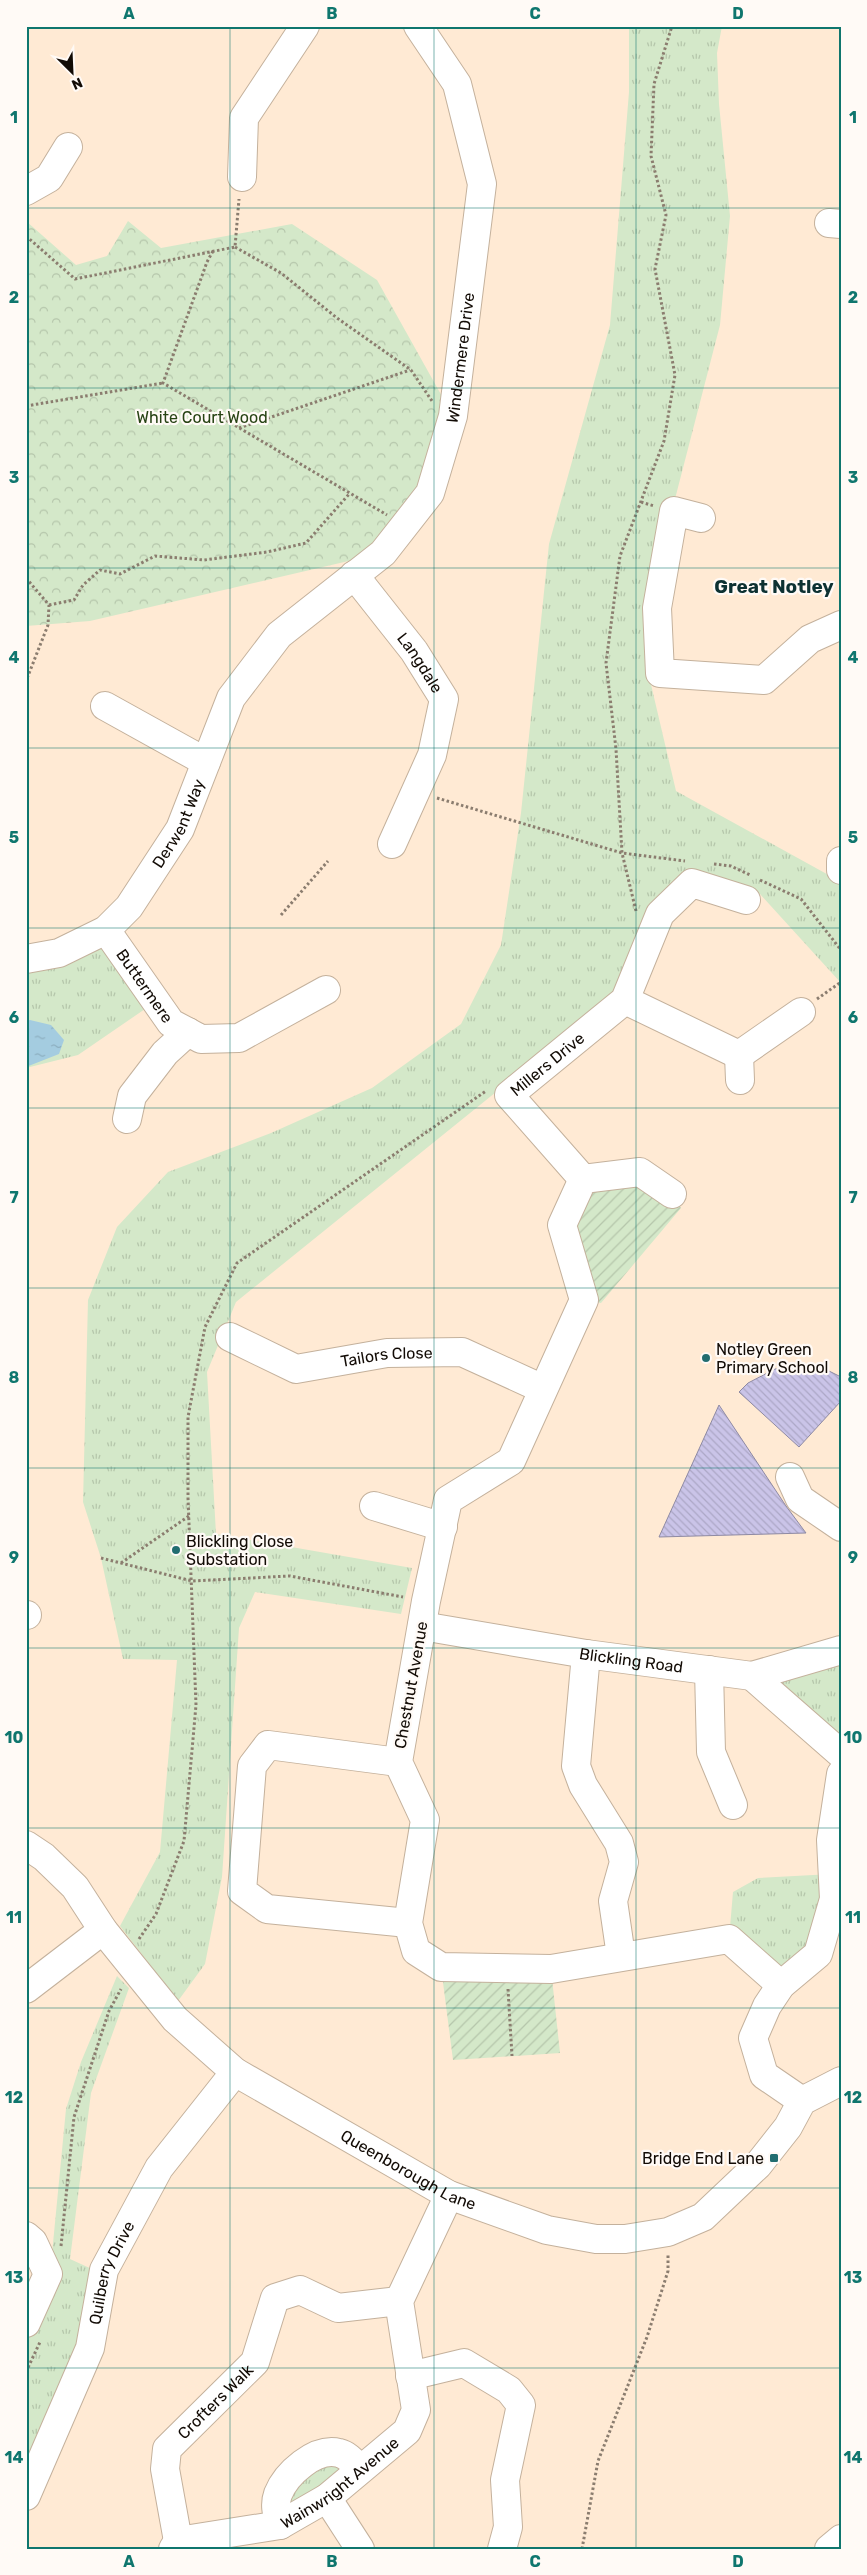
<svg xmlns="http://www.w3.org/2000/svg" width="867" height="2575" viewBox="0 0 867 2575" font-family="Rubik,sans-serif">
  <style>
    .grass { fill: url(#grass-tufts) }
    .forest { fill: url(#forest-crowns) }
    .garden { fill: url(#garden-furrows) }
    .water { fill: url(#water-ripples) }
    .building { fill: url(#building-back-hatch); stroke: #8e8aa3 }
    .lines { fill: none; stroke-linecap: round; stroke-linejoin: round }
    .minor-casing { stroke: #c4b19c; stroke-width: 30 }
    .highway-casing { stroke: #c4b19c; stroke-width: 30 }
    .path { stroke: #8b7d6f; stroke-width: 3; stroke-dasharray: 2.5 2.5; stroke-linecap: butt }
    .minor { stroke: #fff; stroke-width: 28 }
    .highway { stroke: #fff; stroke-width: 28 }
    .grid { fill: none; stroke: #0f766e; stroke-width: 1; stroke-opacity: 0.55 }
    .poi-dot { fill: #226d70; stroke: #fffaf6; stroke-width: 2 }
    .labels { text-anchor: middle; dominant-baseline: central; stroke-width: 4.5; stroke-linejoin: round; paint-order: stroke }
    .street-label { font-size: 16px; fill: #120b05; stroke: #fffaf6 }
    .park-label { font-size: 16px; fill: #274314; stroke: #fffaf6 }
    .poi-label { font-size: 16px; fill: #120b05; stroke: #fffaf6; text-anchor: start }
    .quarter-label { font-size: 19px; font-weight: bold; fill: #0d3132; stroke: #fffaf6 }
    .neatline { fill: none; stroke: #0f766e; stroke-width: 2 }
    .grid-label { font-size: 16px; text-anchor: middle; font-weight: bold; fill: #0f766e }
  </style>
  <defs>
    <pattern id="grass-tufts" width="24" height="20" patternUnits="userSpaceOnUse" patternTransform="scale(1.25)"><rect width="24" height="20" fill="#d4e8c9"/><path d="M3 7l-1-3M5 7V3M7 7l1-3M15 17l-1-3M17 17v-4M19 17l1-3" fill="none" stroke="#b5c6ab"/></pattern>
    <pattern id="forest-crowns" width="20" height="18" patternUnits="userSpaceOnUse" patternTransform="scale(1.25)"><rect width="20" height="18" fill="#d4e8c9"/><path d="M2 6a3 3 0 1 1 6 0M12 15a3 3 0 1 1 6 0" fill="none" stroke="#b5c6ab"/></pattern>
    <pattern id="garden-furrows" width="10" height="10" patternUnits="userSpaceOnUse" patternTransform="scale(1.25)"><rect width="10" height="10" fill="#d4e8c9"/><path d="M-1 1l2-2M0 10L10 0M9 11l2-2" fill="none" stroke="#b5c6ab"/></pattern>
    <pattern id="water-ripples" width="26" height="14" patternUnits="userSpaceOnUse" patternTransform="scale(1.25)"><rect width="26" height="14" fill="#a4cce0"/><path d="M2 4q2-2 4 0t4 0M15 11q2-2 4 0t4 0" fill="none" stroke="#8caebf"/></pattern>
    <pattern id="building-back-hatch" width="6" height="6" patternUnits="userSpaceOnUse" patternTransform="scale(1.25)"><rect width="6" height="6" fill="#cac4e8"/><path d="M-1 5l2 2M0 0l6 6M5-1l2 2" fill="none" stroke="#aca7c6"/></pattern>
  </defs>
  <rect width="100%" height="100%" fill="#ffead4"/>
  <path class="grass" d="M629,26H722L717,53L719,104L730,216L720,325L646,611L649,676L676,791L834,878L841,884V983L760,894L696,872L616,995L236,1302L207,1372L216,1534L412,1568L401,1614L255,1592L239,1628L222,1877L205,1964L178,2001L120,1926L160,1852L177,1660L123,1659L101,1558L83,1502L88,1300L117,1227L168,1172L271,1133L372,1088L461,1024L501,945L521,813L549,544L610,325L629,92Z
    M98,943L145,1009L78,1055L26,1068V970Z
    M841,1650V1754L752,1676Z
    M832,1874L818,1954L781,1985L729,1939L733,1892L758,1878Z
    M117,1976L129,1988L91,2093L70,2259L94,2270L79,2345L26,2493V2322L51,2264L66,2109L81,2062Z
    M325,2455L362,2460L292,2507L289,2492Z"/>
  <path class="forest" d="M26,221L76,265L107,256L128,221L161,248L292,224L377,280L453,416L430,493L383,553L90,621L26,626Z"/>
  <path class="garden" d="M640,1172L672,1194L681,1208L601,1303L584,1300L562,1225L583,1179Z
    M441,1967L551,1969L560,2053L453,2060Z"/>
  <path class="water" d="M30,1020L51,1025L64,1040L59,1054L26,1067V1021Z"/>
  <path class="building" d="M809,1366L829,1371L841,1377V1401L799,1447L739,1392L748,1383L775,1369Z
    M719,1405L786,1506L806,1533L659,1537Z"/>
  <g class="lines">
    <g class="minor-casing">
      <g id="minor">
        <path d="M242,177L244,118L305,26"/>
        <path d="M26,191L49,178L68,147"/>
        <path d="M829,223L841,224"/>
        <path d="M701,518L674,511L657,608L660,673L764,680L810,639L841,625"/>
        <path id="s1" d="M354,575L414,651L444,699L432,755L392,844"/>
        <path d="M105,706L206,762"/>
        <path d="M841,861V870"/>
        <path id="s2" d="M106,930L171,1023L201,1039L239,1038L326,990"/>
        <path id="s3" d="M26,959L59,953L106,930L129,907L180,829L231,698L279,635L383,553L430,493L453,416L482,184L457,84L418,26"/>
        <path d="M625,1000L739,1055L801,1012"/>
        <path d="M739,1055L740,1080"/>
        <path d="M127,1119L132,1096L165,1053L188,1032"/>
        <path id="s4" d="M583,1179L509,1095L625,1000L660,914L692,883L746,900"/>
        <path d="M672,1194L640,1172L583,1179L562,1225L584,1300L511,1461L448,1500L426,1601L398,1762L425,1820L408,1923L416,1951L441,1967L551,1969L729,1939L781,1985"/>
        <path id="s5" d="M230,1337L296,1369L387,1353L462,1352L543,1389"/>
        <path d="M790,1477L800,1499L841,1527"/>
        <path d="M374,1506L443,1527"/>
        <path d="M26,1615H27"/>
        <path id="s6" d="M422,1626L586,1654L752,1676L841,1650"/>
        <path d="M586,1654L576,1766L583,1785L619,1843L624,1862L613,1901L621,1956"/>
        <path d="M709,1670L711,1752L733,1805"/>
        <path d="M752,1676L841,1754"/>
        <path d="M398,1762L268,1745L252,1766L242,1891L267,1909L408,1923"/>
        <path id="s7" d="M26,1845L44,1857L75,1887L103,1930L175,2019L235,2072L449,2195L547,2230L596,2239H625L668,2232L703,2217L758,2165L788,2127L802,2101L841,2081"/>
        <path d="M26,1989L103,1930"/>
        <path d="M802,2101L764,2075L753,2038L767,2006L781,1985L818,1954L834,1899L831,1840L841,1774"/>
        <path d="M26,2236L33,2242L48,2274L26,2323"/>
        <path d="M410,2376L464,2363L509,2390L521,2405L505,2480L508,2527L502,2549"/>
        <path id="s8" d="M26,2496L90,2348L104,2270L159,2168L235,2072"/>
        <path d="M327,2498L360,2549"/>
        <path d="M280,2525C277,2514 274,2505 278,2494C286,2474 315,2447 339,2453C348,2455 354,2463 360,2469"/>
        <path id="s9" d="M178,2541L165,2469L167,2449L255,2362L275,2298L300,2290L338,2308L399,2301"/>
        <path id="s10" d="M173,2549L178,2541L280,2525L327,2498L407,2431L416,2410L399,2301L449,2195"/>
      </g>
    </g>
    <g class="highway-casing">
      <path id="highway" d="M829,2549L841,2539"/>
    </g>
    <path class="path" d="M26,236L75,279L235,247L239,199
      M235,247L281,273L337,318L411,370L432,401
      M213,251L207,262L163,383L387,515
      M26,406L163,383
      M239,428L410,370
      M641,502L654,506
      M26,578L49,605L48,625L26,681
      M49,605L74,600L83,585L100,570L120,574L155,556L204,560L267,552L306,543L350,493
      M437,798L622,853L685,861
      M714,864L731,866L750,875
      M760,880L801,899L841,950
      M636,911L622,853L616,749L606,663L620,556L664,441L675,375L655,269L666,215L651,156L654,84L672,26
      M281,915L328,861
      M817,999L841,982
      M101,1558L192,1581L290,1576L403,1597
      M121,1563L189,1516
      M139,1939L156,1914L184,1841L196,1705L188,1498V1417L205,1327L237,1263L486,1091
      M508,1989L512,2056
      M61,2246L74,2117L109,2011L121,1989
      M26,2372L40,2342
      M582,2549L598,2461L647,2337L668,2271V2255"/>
    <use href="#minor" class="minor"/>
    <use href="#highway" class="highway"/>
  </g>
  <path class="grid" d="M230,26V2549M434,26V2549M636,26V2549M26,208H841M26,388H841M26,568H841M26,748H841M26,928H841M26,1108H841M26,1288H841M26,1468H841M26,1648H841M26,1828H841M26,2008H841M26,2188H841M26,2368H841"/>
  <g class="poi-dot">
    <circle cx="706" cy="1358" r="5"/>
    <circle cx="176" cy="1550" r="5"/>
    <rect x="769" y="2153" width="10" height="10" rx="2.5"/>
  </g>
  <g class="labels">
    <g class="street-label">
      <text stroke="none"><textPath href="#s3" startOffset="779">Windermere Drive</textPath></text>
      <text stroke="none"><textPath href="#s1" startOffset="110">Langdale</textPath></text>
      <text stroke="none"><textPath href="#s3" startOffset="216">Derwent Way</textPath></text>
      <text stroke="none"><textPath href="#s2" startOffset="68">Buttermere</textPath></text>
      <text stroke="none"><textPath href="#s4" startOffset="161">Millers Drive</textPath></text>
      <text stroke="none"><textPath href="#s5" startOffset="165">Tailors Close</textPath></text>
      <text stroke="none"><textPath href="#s6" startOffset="212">Blickling Road</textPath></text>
      <text transform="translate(411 1685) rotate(-80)">Chestnut Avenue</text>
      <text stroke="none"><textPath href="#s7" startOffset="510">Queenborough Lane</textPath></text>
      <text stroke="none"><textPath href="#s8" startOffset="240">Quilberry Drive</textPath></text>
      <text stroke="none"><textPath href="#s9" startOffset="161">Crofters Walk</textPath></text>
      <text stroke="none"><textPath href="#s10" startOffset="186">Wainwright Avenue</textPath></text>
    </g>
    <g class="park-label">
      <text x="202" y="417">White Court Wood</text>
    </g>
    <g class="poi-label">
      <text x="716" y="1349">Notley Green<tspan x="716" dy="18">Primary School</tspan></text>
      <text x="186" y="1541">Blickling Close<tspan x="186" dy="18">Substation</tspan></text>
      <text x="764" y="2158" text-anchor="end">Bridge End Lane</text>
    </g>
    <g class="quarter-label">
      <text x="774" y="586">Great Notley</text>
    </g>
  </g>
  <rect width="867" height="2575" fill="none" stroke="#fffaf6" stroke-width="55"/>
  <g transform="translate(72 72) rotate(156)" stroke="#fffaf6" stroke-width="4" paint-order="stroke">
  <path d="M0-4L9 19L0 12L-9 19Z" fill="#120b05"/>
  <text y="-8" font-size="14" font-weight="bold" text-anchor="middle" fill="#120b05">N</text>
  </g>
  <rect x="28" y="28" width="812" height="2520" class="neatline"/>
  <g class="grid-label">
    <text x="129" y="19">A</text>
    <text x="332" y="19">B</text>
    <text x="535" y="19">C</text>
    <text x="738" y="19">D</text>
    <text x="14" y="123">1</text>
    <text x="853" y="123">1</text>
    <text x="14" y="303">2</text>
    <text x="853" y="303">2</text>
    <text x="14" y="483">3</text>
    <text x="853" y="483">3</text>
    <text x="14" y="663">4</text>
    <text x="853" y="663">4</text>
    <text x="14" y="843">5</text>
    <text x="853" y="843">5</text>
    <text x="14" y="1023">6</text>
    <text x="853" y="1023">6</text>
    <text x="14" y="1203">7</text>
    <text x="853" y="1203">7</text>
    <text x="14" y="1383">8</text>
    <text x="853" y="1383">8</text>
    <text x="14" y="1563">9</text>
    <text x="853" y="1563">9</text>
    <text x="14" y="1743">10</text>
    <text x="853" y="1743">10</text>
    <text x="14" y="1923">11</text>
    <text x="853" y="1923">11</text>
    <text x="14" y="2103">12</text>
    <text x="853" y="2103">12</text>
    <text x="14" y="2283">13</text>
    <text x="853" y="2283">13</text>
    <text x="14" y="2463">14</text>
    <text x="853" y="2463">14</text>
    <text x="129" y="2567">A</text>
    <text x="332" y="2567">B</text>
    <text x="535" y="2567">C</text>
    <text x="738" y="2567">D</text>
  </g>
</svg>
